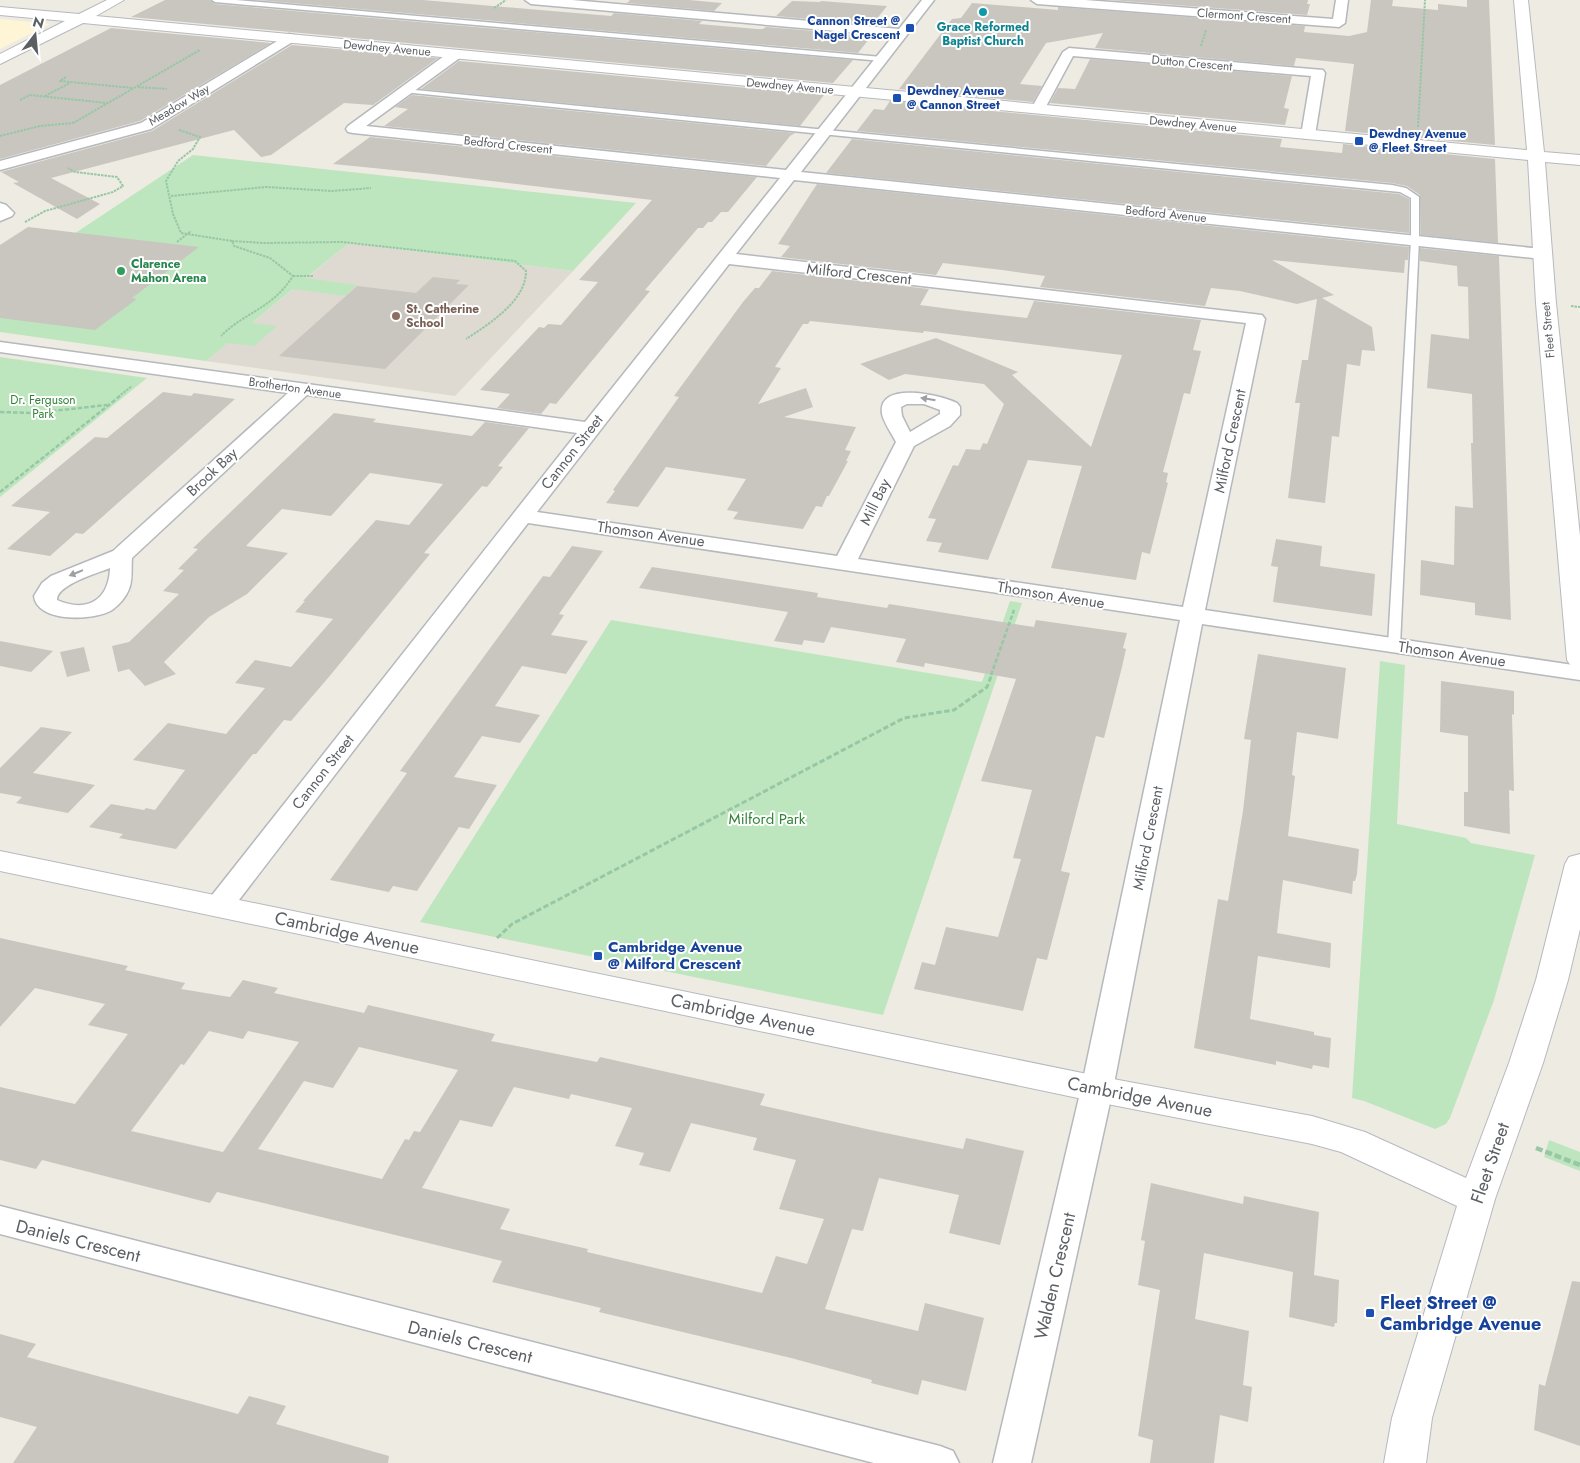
<svg xmlns="http://www.w3.org/2000/svg" width="1580" height="1463" viewBox="0 0 1580 1463" font-family="Jost,sans-serif">
  <style>
    .commercial { fill: #fef5d7 }
    .education { fill: #dedad1 }
    .green { fill: #bee6be }
    .building { fill: #c9c6c0; fill-rule: evenodd }
    .lines { fill: none; stroke-linecap: round; stroke-linejoin: round }
    .lane-casing { stroke: #b5b8bd; stroke-width: 3 }
    .street-casing { stroke: #b5b8bd; stroke-width: 3 }
    .secondary-casing { stroke: #b6b9bf; stroke-width: 2 }
    .path-far3 { stroke: #97c7a5; stroke-width: 2; stroke-dasharray: 2.5 1; stroke-linecap: butt }
    .path-far2 { stroke: #97c7a5; stroke-width: 2.5; stroke-dasharray: 4.5 2; stroke-linecap: butt }
    .path-far1 { stroke: #97c7a5; stroke-width: 3; stroke-dasharray: 5.5 2.5; stroke-linecap: butt }
    .path { stroke: #97c7a5; stroke-width: 4.5; stroke-dasharray: 7 3; stroke-linecap: butt }
    .lane { fill: #fff; fill-rule: evenodd }
    .street { fill: #fff; fill-rule: evenodd }
    .secondary { fill: #fff; fill-rule: evenodd }
    .oneway { fill: #9d9fa2 }
    .culture-dot { fill: #0f9aa8; stroke: #fff; stroke-width: 2 }
    .transit-dot { fill: #1a4fb4; stroke: #fff; stroke-width: 2 }
    .leisure-dot { fill: #2e9e5b; stroke: #fff; stroke-width: 2 }
    .education-dot { fill: #8d6e63; stroke: #fff; stroke-width: 2 }
    .labels { text-anchor: middle; dominant-baseline: central; stroke-width: 4; stroke-linejoin: round; paint-order: stroke }
    .far-street-label { font-size: 12px; fill: #5b5f64; stroke: #fff }
    .far-transit-label { font-size: 12px; font-weight: bold; fill: #164399; stroke: #fff; text-anchor: start }
    .far-culture-label { font-size: 12px; font-weight: bold; fill: #0d838f; stroke: #fff }
    .far-leisure-label { font-size: 12px; font-weight: bold; fill: #27864d; stroke: #fff; text-anchor: start }
    .far-education-label { font-size: 12px; font-weight: bold; fill: #785e54; stroke: #fff; text-anchor: start }
    .far-park-label { font-size: 12px; fill: #328337; stroke: #fff }
    .street-label { font-size: 15px; fill: #5b5f64; stroke: #fff }
    .park-label { font-size: 15px; fill: #328337; stroke: #fff }
    .transit-label { font-size: 15px; font-weight: bold; fill: #164399; stroke: #fff; text-anchor: start }
    .near-street-label { font-size: 18px; fill: #5b5f64; stroke: #fff }
    .near-transit-label { font-size: 18px; font-weight: bold; fill: #164399; stroke: #fff; text-anchor: start }
  </style>
  <rect width="100%" height="100%" fill="#eeebe2"/>
  <path class="commercial" d="M0,19L50,24L0,49Z"/>
  <path class="education" d="M349,243L573,271L455,396L206,361Z"/>
  <path class="green" d="M193,155L636,203L573,271L349,243L306,278L357,285L345,296L293,289L252,323L277,326L254,346L228,343L206,361L0,332V283Z
    M0,357L147,378L0,497Z
    M1010,601L1022,603L883,1015L420,922L611,620L982,682Z
    M1380,661L1405,665L1397,824L1466,838L1471,843L1535,855L1494,1000L1450,1118L1446,1124L1435,1129L1364,1101L1352,1098Z
    M1549,1140L1580,1152V1171L1544,1157Z"/>
  <path class="building" d="M165,0H210L215,4L853,60L833,83L131,17Z
    M257,0H423L611,16L614,13L702,21L699,24L757,29H763L766,27L863,35L860,39H869L858,53Z
    M630,0H689L722,3L714,11L627,3Z
    M1110,0H1308L1307,4H1310L1307,15Z
    M1371,0H1393L1392,6L1438,10V4L1467,7V0H1489L1495,145L1345,131L1354,64L1296,58L1294,66L1095,48L1103,33L1046,43L1020,84L1042,86L1033,102L899,89L952,19L961,18L972,3L1047,9L1058,10V7L1305,26L1304,32L1349,36L1367,32Z
    M792,1L820,2L821,1L887,6L872,25L776,16Z
    M111,28L271,43L140,121L0,159V85Z
    M292,45L438,58L373,105L344,103L271,155L261,157L234,130L51,178L100,204L77,219L13,183L19,182L1,172L152,131Z
    M1090,59L1292,76L1284,108L1289,109L1285,125L1050,103L1058,88L1075,89Z
    M459,61L824,95L800,126L421,89Z
    M412,95L795,133L790,136L766,166L384,126L408,109L395,107Z
    M890,101L1282,139L1280,147L1342,153L1343,144L1495,159L1498,243L1421,235L1420,195L1407,186L1392,183L857,131L874,109L884,110Z
    M370,137L757,177L728,212H721L712,222H708L703,228H698L645,290L650,291L556,404L550,403L541,414L497,408L510,394L480,390L539,327L544,328L548,324L561,325L598,282L579,280L652,200L433,174L333,164Z
    M852,139L1399,194L1409,199V233L826,173Z
    M817,184L1409,247L1408,260H1405L1404,273L1272,260L1334,295L1322,298L1372,327L1375,351L1362,350L1360,366L1347,364L1339,437L1332,436L1325,503L1288,498L1300,403H1295L1302,360H1308L1317,299L1297,304L1240,291L1211,288L1205,306L1040,287L1045,276L1002,270L943,263L936,275L781,257L790,246L778,244Z
    M28,227L199,247L132,298L137,299L95,330L0,318V245Z
    M1420,248L1499,256L1511,620L1475,615V603L1420,595L1421,560L1454,565L1455,506L1473,508L1471,443H1473L1472,394L1427,388L1431,334L1469,339L1468,287L1458,286L1457,266L1420,261Z
    M772,271L929,289L920,305L965,311L1027,318L1034,301L1201,320L1193,350L1201,351L1190,394L1184,393L1163,472L1168,473L1166,482L1168,483L1150,554L1142,552L1136,580L1051,568L1082,466L1028,460L988,560L938,552L942,543L926,541L936,519L928,518L953,465L958,466L966,449L980,450L983,443L987,444L1004,404L984,384L905,374L889,380L860,364L936,338L1018,372L1012,375L1091,447L1122,355L924,331L923,333L810,321L808,324H803L775,367L781,368L758,404L806,388L813,407L784,417L856,427L845,450L851,451L846,461H848L829,496H827L822,507L816,506L803,529L733,519L738,512L727,510L746,479L666,467L638,507L606,503L615,491L613,490L679,397L674,396L743,302L755,288H759Z
    M433,277L460,280L456,284L469,285L385,369L279,356L357,286L416,293Z
    M163,392L191,396L194,393L235,399L83,534L76,533L50,556L7,549L50,512L11,506L95,437L107,438Z
    M334,413L376,419L373,422L472,436L485,422L529,428L498,466L503,467L487,487L482,486L424,553L430,554L328,678L291,721L284,720L256,754H253L176,849L119,838L123,834L89,827L111,804L144,810L146,808L155,810L185,770L133,760L168,723L226,734L265,688L235,683L255,660L291,667L333,619L295,612L305,601H303L376,520L409,525L443,484L370,473L331,516L282,509L246,546L288,553L247,594L209,617L164,662L176,674L145,686L129,669L118,672L112,646L129,642L179,594L163,591L184,570L178,569L198,549L193,548Z
    M1276,539L1322,546L1320,566L1375,574L1372,616L1273,602L1278,567L1271,566Z
    M572,546L603,551L559,614L564,615L551,635L588,641L566,674L522,666L495,706L540,715L520,743L482,736L454,777L497,785L469,829L459,827L417,891L393,886L389,892L330,880L407,773L400,771L543,576L550,577Z
    M652,567L818,593L817,597L887,608L889,604L1034,627L1036,620L1127,633L1123,648L1126,649L1122,667L1104,738L1096,736L1061,871L1070,873L1047,960L1037,958L1023,1011L914,989L922,962L935,965L946,927L998,937L1021,859L1013,858L1032,790L981,781L1016,679L925,663L924,667L896,662L906,639L831,627L824,643L804,640L802,645L774,641L788,612L639,588Z
    M0,641L53,651L31,672L0,666Z
    M84,647L90,671L67,677L60,652Z
    M1258,654L1346,668L1338,739L1297,732L1292,775L1295,776L1288,836L1359,849L1357,874L1355,881H1353L1352,894L1283,880L1277,933L1331,943L1330,968L1258,956L1250,1019L1314,1032V1035L1331,1038L1329,1068L1313,1065L1312,1069L1276,1061V1065L1194,1048L1218,899L1228,901L1243,811L1251,740L1244,739Z
    M1441,681L1514,691V715L1512,714L1514,791L1509,790L1510,834L1464,826V792H1468V736L1440,732Z
    M41,727L72,732L33,773L95,785L68,813L16,803L22,797L0,793V768Z
    M0,938L128,966L125,970L185,983L181,989L230,997L243,980L278,988L274,993L364,1013L368,1005L495,1034L491,1041L597,1062L600,1057L765,1094L760,1105L871,1130L963,1149L966,1138L1024,1151L1000,1245L949,1233L959,1195L879,1178L863,1231L852,1229L825,1309L918,1331L925,1303L984,1318L966,1391L922,1380L918,1395L871,1383L872,1380L791,1358L599,1312L601,1308L492,1282L502,1261L313,1215L217,1192L210,1203L42,1160L36,1169L0,1160V1087L75,1104L128,1034L88,1025L105,1004L35,988L0,1027ZM209,1031L243,1039L248,1031L299,1042L223,1152L131,1131L181,1064L184,1065ZM359,1047L458,1070L420,1132L414,1131L409,1140L405,1139L382,1179L258,1149L304,1081L333,1088ZM514,1087L569,1099L571,1094L632,1108L615,1146L644,1153L639,1165L670,1172L691,1123L757,1138L753,1150L796,1160L779,1209L824,1219L807,1264L776,1256L762,1293L587,1252L588,1249L500,1229L510,1209L422,1188L460,1120L492,1127Z
    M1151,1183L1243,1204L1244,1196L1319,1212L1314,1275L1339,1280L1337,1323H1335L1334,1327L1289,1317L1293,1272L1204,1253L1195,1319L1249,1331L1243,1385L1252,1387L1248,1422L1220,1415L1214,1463H1150L1153,1440L1138,1436L1160,1290L1138,1285L1145,1241L1141,1240Z
    M1572,1281L1580,1282V1446L1534,1430L1539,1384L1545,1386Z
    M0,1334L36,1344L27,1357L238,1414L249,1396L286,1406L276,1424L389,1456L388,1463H13L37,1427L0,1417Z"/>
  <g class="lines">
    <g class="lane-casing">
      <path id="lane" d="M212,0H236L882,57L885,59L882,61L215,2Z
        M405,89L1392,185L1406,188L1419,197V240L1400,646L1394,650L1388,646L1411,240V198L1400,192L403,92L402,91Z"/>
    </g>
    <g class="street-casing">
      <path id="street" d="M525,0H572L899,29L922,0H934L801,172L1542,249L1548,250L1550,254L1548,258L1542,259L794,180L736,254L1262,315L1265,319L1205,610L1580,666V680L1202,624L1113,1089L1031,1463H993L1081,1089L1180,620L528,523L229,913L219,915L209,913L205,906L209,899L577,433L307,395L132,558C131,568 133,579 129,589C126,597 119,605 112,610C94,621 37,623 34,596L42,583L51,576L113,551L288,393L0,352V342L585,422L780,178L353,133L348,132L346,129L348,126L451,51H461L463,54L461,57L366,126L786,170L893,36L531,4ZM729,264L1246,323L1183,607L858,559L914,446L950,426L960,415V407L957,403C941,395 877,380 882,414C884,423 892,434 896,442L837,556L537,512ZM907,404H924L940,410V414L910,432L902,416L901,407ZM110,568C109,601 86,613 57,600C56,585 98,573 110,568Z
        M1031,0H1085L1333,19L1336,0H1348L1345,23L1339,27L1037,4Z
        M289,34L294,35L295,38L294,41L151,129L0,170V161L141,123Z
        M1069,48L1323,70L1325,73L1315,135L1313,138H1303L1301,135L1311,76L1073,56L1043,112H1033L1031,109L1063,52Z
        M0,203L6,205L14,213L12,216L0,221Z
        M0,1206L940,1446L953,1451L959,1463H874L0,1234Z"/>
    </g>
    <g class="secondary-casing">
      <path id="secondary" d="M107,0H124L96,16L1527,150L1514,0H1528L1544,152L1580,155V165L1545,162L1556,303L1580,536V668L1571,666L1567,660L1536,303L1528,160L83,23L0,64V54L65,21L0,15V7L79,14Z
        M0,851L1097,1076L1312,1116L1365,1132L1466,1178L1509,1063L1536,980L1565,864L1569,857L1580,854V929L1568,980L1543,1063L1495,1199L1432,1418L1426,1463H1384L1392,1418L1457,1206L1341,1152L1312,1144L1097,1102L0,871Z"/>
    </g>
    <path class="path-far3" d="M494,8L506,0
      M1201,46L1206,30
      M66,77L60,81L133,88
      M138,87L167,89
      M45,96L70,83
      M20,100L30,95L107,103
      M73,123L200,50
      M1418,127L1425,0
      M179,130L200,137L193,149L178,161L166,181L173,214L181,233L232,241L234,246L270,258L293,276C271,310 246,311 221,336
      M0,136L40,126L73,123
      M171,196L266,187L332,191L371,188
      M25,222L45,211L113,192L123,186L117,177L75,172L68,168
      M232,241L264,243L342,242L515,261L526,271C526,301 489,324 466,339
      M177,242L191,231
      M293,276H314
      M1571,306L1580,307
      M118,397L132,386"/>
    <path class="path-far2" d="M0,412L34,413L107,405
      M0,492L120,396
      M991,675L1014,610"/>
    <path class="path-far1" d="M497,938L512,924L904,718L954,710L987,687L992,674"/>
    <path class="path" d="M1536,1148L1580,1165"/>
    <use href="#lane" class="lane"/>
    <use href="#street" class="street"/>
    <use href="#secondary" class="secondary"/>
  </g>
  <defs><path id="oneway-solid" d="M-6-.8H1V-3.2L6.5 0L1 3.2V.8H-6Z" transform="scale(1.25)"/></defs>
  <g class="oneway">
    <use href="#oneway-solid" transform="translate(928 399) rotate(-171)"/>
    <use href="#oneway-solid" transform="translate(76 573) rotate(158)"/>
  </g>
  <circle class="culture-dot" cx="983" cy="12" r="5"/>
  <g class="transit-dot">
    <rect x="905" y="23" width="10" height="10" rx="2.5"/>
    <rect x="892" y="93" width="10" height="10" rx="2.5"/>
    <rect x="1354" y="136" width="10" height="10" rx="2.5"/>
    <rect x="593" y="951" width="10" height="10" rx="2.5"/>
    <rect x="1365" y="1308" width="10" height="10" rx="2.5"/>
  </g>
  <circle class="leisure-dot" cx="121" cy="271" r="5"/>
  <circle class="education-dot" cx="396" cy="316" r="5"/>
  <g class="labels">
    <g class="far-street-label">
      <text transform="translate(1244 16) rotate(4)">Clermont Crescent</text>
      <text transform="translate(387 48) rotate(5)">Dewdney Avenue</text>
      <text transform="translate(1192 63) rotate(5)">Dutton Crescent</text>
      <text transform="translate(790 86) rotate(5)">Dewdney Avenue</text>
      <text transform="translate(179 105) rotate(-31)">Meadow Way</text>
      <text transform="translate(1193 124) rotate(5)">Dewdney Avenue</text>
      <text transform="translate(508 145) rotate(6)">Bedford Crescent</text>
      <text transform="translate(1166 214) rotate(6)">Bedford Avenue</text>
      <text transform="translate(1548 330) rotate(-95)">Fleet Street</text>
      <text transform="translate(295 388) rotate(8)">Brotherton Avenue</text>
    </g>
    <g class="far-transit-label">
      <text x="900" y="21" text-anchor="end">Cannon Street @<tspan x="900" dy="14">Nagel Crescent</tspan></text>
      <text x="907" y="91">Dewdney Avenue<tspan x="907" dy="14">@ Cannon Street</tspan></text>
      <text x="1369" y="134">Dewdney Avenue<tspan x="1369" dy="14">@ Fleet Street</tspan></text>
    </g>
    <g class="far-culture-label">
      <text x="983" y="27">Grace Reformed<tspan x="983" dy="14">Baptist Church</tspan></text>
    </g>
    <g class="far-leisure-label">
      <text x="131" y="264">Clarence<tspan x="131" dy="14">Mahon Arena</tspan></text>
    </g>
    <g class="far-education-label">
      <text x="406" y="309">St. Catherine<tspan x="406" dy="14">School</tspan></text>
    </g>
    <g class="far-park-label">
      <text x="43" y="400">Dr. Ferguson<tspan x="43" dy="14">Park</tspan></text>
    </g>
    <g class="street-label">
      <text transform="translate(859 274) rotate(6)">Milford Crescent</text>
      <text transform="translate(1230 441) rotate(-78)">Milford Crescent</text>
      <text transform="translate(572 452) rotate(-52)">Cannon Street</text>
      <text transform="translate(212 472) rotate(-43)">Brook Bay</text>
      <text transform="translate(875 502) rotate(-64)">Mill Bay</text>
      <text transform="translate(651 534) rotate(8)">Thomson Avenue</text>
      <text transform="translate(1051 595) rotate(9)">Thomson Avenue</text>
      <text transform="translate(1452 654) rotate(8)">Thomson Avenue</text>
      <text transform="translate(323 772) rotate(-52)">Cannon Street</text>
      <text transform="translate(1148 838) rotate(-79)">Milford Crescent</text>
    </g>
    <g class="park-label">
      <text x="767" y="819">Milford Park</text>
    </g>
    <g class="transit-label">
      <text x="608" y="947">Cambridge Avenue<tspan x="608" dy="17">@ Milford Crescent</tspan></text>
    </g>
    <g class="near-street-label">
      <text transform="translate(347 933) rotate(12)">Cambridge Avenue</text>
      <text transform="translate(743 1015) rotate(12)">Cambridge Avenue</text>
      <text transform="translate(1140 1097) rotate(11)">Cambridge Avenue</text>
      <text transform="translate(1490 1163) rotate(-71)">Fleet Street</text>
      <text transform="translate(78 1241) rotate(14)">Daniels Crescent</text>
      <text transform="translate(1055 1276) rotate(-77)">Walden Crescent</text>
      <text transform="translate(470 1342) rotate(14)">Daniels Crescent</text>
    </g>
    <g class="near-transit-label">
      <text x="1380" y="1303">Fleet Street @<tspan x="1380" dy="21">Cambridge Avenue</tspan></text>
    </g>
  </g>
  <g transform="translate(35 35) rotate(16)" stroke="#ffffff" stroke-width="4" paint-order="stroke">
  <path d="M0-4L9 19L0 12L-9 19Z" fill="#5b5f64"/>
  <text y="-8" font-size="14" font-weight="bold" text-anchor="middle" fill="#5b5f64">N</text>
  </g>
</svg>
